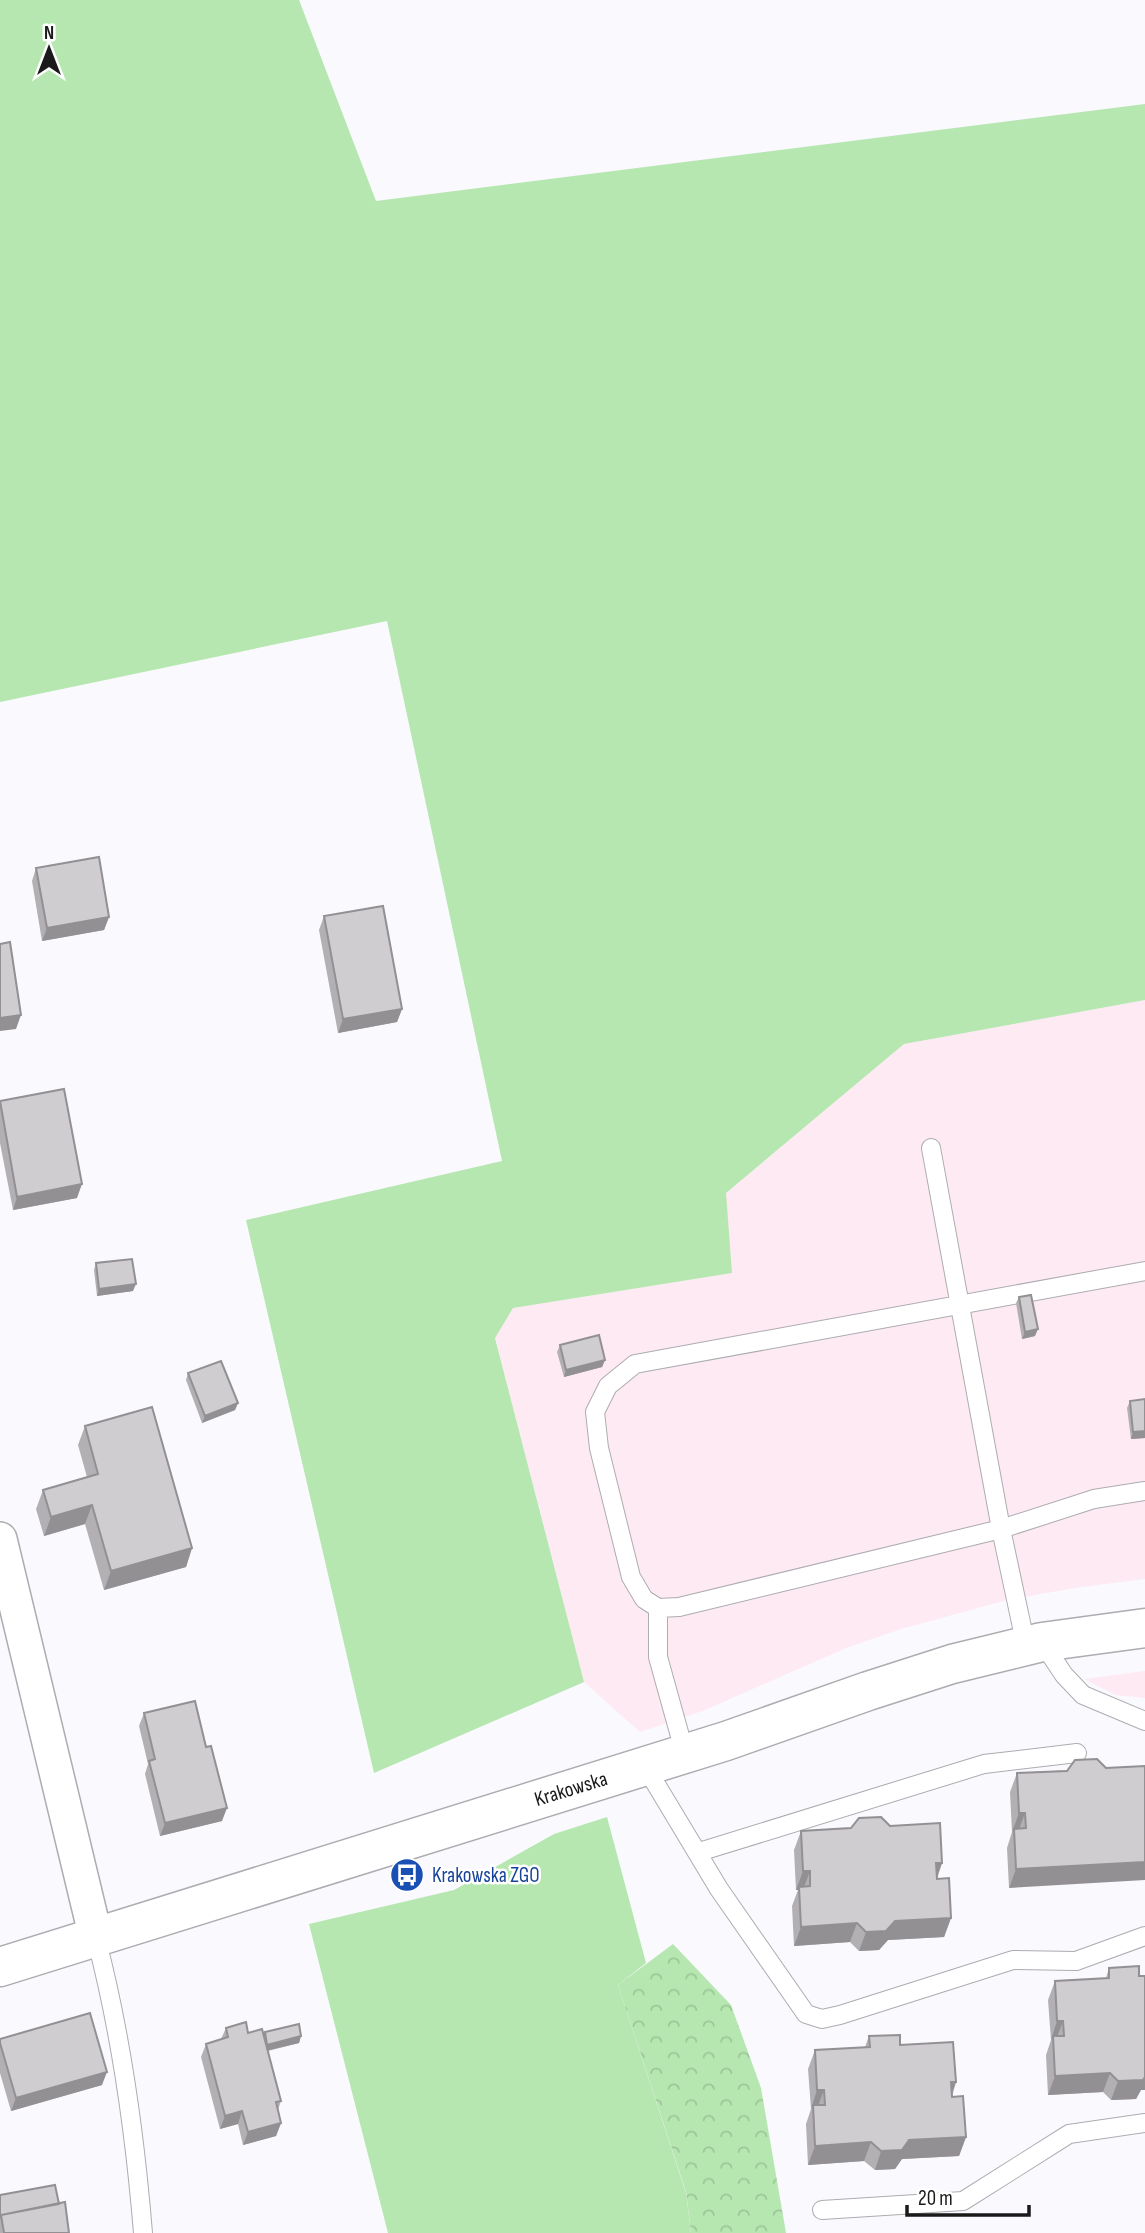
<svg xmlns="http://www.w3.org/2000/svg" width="1145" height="2233" viewBox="0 0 1145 2233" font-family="'Sofia Sans Condensed',sans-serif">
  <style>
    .commercial { fill: #feeaf2 }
    .grass { fill: #b6e7b0 }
    .forest { fill: url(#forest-crowns) }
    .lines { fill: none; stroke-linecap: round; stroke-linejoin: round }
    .service-casing { stroke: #acacb1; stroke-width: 20 }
    .minor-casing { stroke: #acacb1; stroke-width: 36 }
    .primary-casing { stroke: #acacb1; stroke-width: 41 }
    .service { stroke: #fff; stroke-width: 18 }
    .minor { stroke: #fff; stroke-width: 33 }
    .primary { stroke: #fff; stroke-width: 38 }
    .wall { fill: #b3b0b3 }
    .shaded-wall { fill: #929092 }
    .building { fill: #d0cdd0; stroke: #929092; stroke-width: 2 }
    .labels { text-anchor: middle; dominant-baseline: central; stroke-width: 5; stroke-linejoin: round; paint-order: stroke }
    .street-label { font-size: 21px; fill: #1a1a1b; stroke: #fff }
    .transit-label { font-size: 21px; fill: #164399; stroke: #fff; text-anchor: start }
  </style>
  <defs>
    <pattern id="forest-crowns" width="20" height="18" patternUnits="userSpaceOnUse" patternTransform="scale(1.75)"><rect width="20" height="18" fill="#b6e7b0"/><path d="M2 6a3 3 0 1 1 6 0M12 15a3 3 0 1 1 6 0" fill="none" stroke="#9cc697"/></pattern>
  </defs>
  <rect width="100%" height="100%" fill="#f9f9fe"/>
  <path class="commercial" d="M1145,1000V1579L1074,1588L1007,1600L901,1629L846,1648L705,1710L640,1732L584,1682L495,1337L513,1308L732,1273L725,1194L904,1044Z
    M1145,1671V1698L1116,1695L1084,1679Z"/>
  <path class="grass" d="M0,0H299L376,201L1145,104V1000L904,1044L726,1193L732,1273L513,1308L495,1338L584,1682L374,1773L246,1220L502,1161L387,621L0,702Z
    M607,1817L646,1963L618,1985L686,2193L691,2233H388L309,1924L454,1890L554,1834Z"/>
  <path class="forest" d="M673,1944L731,2005L761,2088L786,2233H691L686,2192L618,1985Z"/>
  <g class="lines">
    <g class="service-casing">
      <path id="service" d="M931,1148L1001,1529L1026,1646
        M1145,1271L635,1364L608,1386L595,1412L599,1448L631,1577L644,1599L658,1608L679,1607L1001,1529L1094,1499L1145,1491
        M658,1608V1657L685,1754
        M1042,1642L1064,1675L1083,1695L1145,1721
        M645,1766L719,1889L806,2014L822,2019L840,2015L1013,1960L1076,1961L1145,1936
        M699,1852L984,1764L1077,1753
        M96,1938C121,2033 135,2135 143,2233
        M822,2210L963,2201L1069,2134L1145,2123"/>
    </g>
    <g class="minor-casing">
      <path id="minor" d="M0,1539L96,1938"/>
    </g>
    <g class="primary-casing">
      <path id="primary" d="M0,1967L726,1741L868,1691L952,1664L1042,1642L1145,1628"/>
    </g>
    <use href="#service" class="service"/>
    <use href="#minor" class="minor"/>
    <use href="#primary" class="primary"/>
  </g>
  <path class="wall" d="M36,868L109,917L104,930L42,941L32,881Z
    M324,916L402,1009L397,1022L338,1033L319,930Z
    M0,1101L77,1198L13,1210L0,1143Z
    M96,1263L133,1291L97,1296L94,1270Z
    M1019,1297L1035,1336L1022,1339L1016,1303Z
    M560,1345L605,1360L602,1367L564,1377L557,1352Z
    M188,1373L238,1403L235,1410L202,1423L186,1380Z
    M1145,1399V1438L1131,1439L1127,1408L1130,1401Z
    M85,1426L192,1548L186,1567L104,1590L85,1524L44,1536L36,1509L43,1490L87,1477L78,1445Z
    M144,1713L206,1747L222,1821L160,1836L145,1774L148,1764L139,1726Z
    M1106,1768L1009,1888L1007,1848L1012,1832L1010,1792L1017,1773Z
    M890,1826L942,1863L937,1879L951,1918L944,1937L888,1940L879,1950L859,1951L850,1942L794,1946L792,1906L798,1890H796L794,1850L801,1831Z
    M1109,1968L1139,1976H1145V2090H1141L1136,2099L1111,2100L1103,2092L1048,2095L1046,2055L1051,2040L1048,2000L1055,1981L1106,1978Z
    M226,2028L264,2035L265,2032L301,2036L299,2043L268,2051L281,2101L278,2110L281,2123L276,2136L243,2145L238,2124L220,2129L201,2057L206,2044L221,2039Z
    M869,2036L900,2045L956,2082L952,2097L966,2137L959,2156L902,2159L895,2169L875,2170L864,2161L808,2165L806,2124L811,2109L808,2069L815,2050L865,2047Z
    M0,2039L102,2085L11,2111L0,2073Z
    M0,2195L59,2204L69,2233H0Z"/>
  <path class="shaded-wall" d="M109,917L104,930L42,941L47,928Z
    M402,1009L397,1022L338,1033L343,1019Z
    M21,1015L16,1029L0,1031V1018Z
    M82,1184L77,1198L13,1210L17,1197Z
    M136,1284L133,1291L97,1296L99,1289Z
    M1038,1329L1035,1336L1022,1339L1025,1332Z
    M605,1360L602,1367L564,1377L566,1370Z
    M238,1403L235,1410L202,1423L205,1416Z
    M1145,1431V1438L1131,1439L1133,1432Z
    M92,1505L85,1524L44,1536L51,1517Z
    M192,1548L186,1567L104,1590L111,1571Z
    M227,1808L222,1821L160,1836L165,1823Z
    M1019,1813H1025L1018,1832L1014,1829L1012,1832Z
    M1145,1862V1880L1009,1888L1016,1869Z
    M936,1863H942L935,1882Z
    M803,1871H810L803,1890L799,1887L798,1890H796Z
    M951,1918L944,1937L888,1940L879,1950L859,1951L866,1932L895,1921Z
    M857,1923L850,1942L794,1946L801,1927Z
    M1057,2021H1063L1056,2040L1053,2036L1051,2040Z
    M301,2036L299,2043L265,2051L267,2045Z
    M107,2072L102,2085L11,2111L16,2098Z
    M1110,2073L1103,2092L1048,2095L1055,2076Z
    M1145,2077V2090H1141L1136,2099L1111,2100L1118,2081Z
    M951,2082H956L949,2101Z
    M817,2090H824L817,2109L813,2105L811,2109Z
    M242,2111L238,2124L220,2129L225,2116Z
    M281,2123L276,2136L243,2145L248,2132Z
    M966,2137L959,2156L902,2159L895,2169L875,2170L881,2151L909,2140Z
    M871,2142L864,2161L808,2165L815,2146Z"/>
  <path class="building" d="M99,857L109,917L47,928L36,868Z
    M383,906L402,1009L343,1019L324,916Z
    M10,942L21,1015L0,1018V944Z
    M64,1089L82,1184L17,1197L0,1101Z
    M132,1259L136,1284L99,1289L96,1263Z
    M1031,1295L1038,1329L1025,1332L1019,1297Z
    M599,1335L605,1360L566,1370L560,1345Z
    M221,1361L238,1403L205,1416L188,1373Z
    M1145,1399V1431L1133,1432L1130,1401Z
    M152,1407L192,1548L111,1571L92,1505L51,1517L43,1490L98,1474L85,1426Z
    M195,1701L206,1747L211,1746L227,1808L165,1823L149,1761L155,1759L144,1713Z
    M1097,1759L1106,1768L1145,1766V1862L1016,1869L1014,1829L1026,1828L1025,1813H1019L1017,1773L1067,1771L1075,1760Z
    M881,1817L890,1826L940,1823L942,1863H936L937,1879L949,1878L951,1918L895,1921L886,1931L866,1932L857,1923L801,1927L799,1887L810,1886V1871H803L801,1831L851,1828L859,1818Z
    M1139,1966V1976H1145V2077L1143,2080L1118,2081L1110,2073L1055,2076L1053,2036H1064L1063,2021H1057L1055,1981L1109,1978V1968Z
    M90,2013L107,2072L16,2098L0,2043V2039Z
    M246,2022L248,2033L262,2029L281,2101L276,2102L281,2123L248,2132L242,2111L225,2116L206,2044L228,2037L226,2028Z
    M299,2024L301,2036L267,2045L265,2032Z
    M900,2035V2045L953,2042L956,2082H951L952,2097L963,2096L966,2137L909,2140L902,2150L881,2151L871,2142L815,2146L813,2105H825L824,2090H817L815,2050L870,2047L869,2036Z
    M55,2185L59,2204L1,2215L0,2218V2195Z
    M65,2202L69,2233H4L1,2215Z"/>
  <defs>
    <g id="bus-disc" transform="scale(1.75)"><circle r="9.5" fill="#1a4fb4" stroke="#fff"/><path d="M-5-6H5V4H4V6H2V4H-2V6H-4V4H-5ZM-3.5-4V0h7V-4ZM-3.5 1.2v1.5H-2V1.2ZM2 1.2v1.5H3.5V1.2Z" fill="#fff"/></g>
  </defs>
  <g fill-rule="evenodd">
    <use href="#bus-disc" x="407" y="1875"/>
  </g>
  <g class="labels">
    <g class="street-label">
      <text transform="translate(571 1789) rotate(-17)">Krakowska</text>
    </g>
    <g class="transit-label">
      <text x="432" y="1875">Krakowska ZGO</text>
    </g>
  </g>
  <g transform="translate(49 49)" stroke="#ffffff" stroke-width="5" paint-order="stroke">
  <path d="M0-5L12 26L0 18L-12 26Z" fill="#1a1a1b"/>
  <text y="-10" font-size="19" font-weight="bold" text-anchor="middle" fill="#1a1a1b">N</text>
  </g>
  <path d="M907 2205v10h122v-10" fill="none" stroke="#1a1a1b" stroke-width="3.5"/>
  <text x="918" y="2205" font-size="21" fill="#1a1a1b" stroke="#ffffff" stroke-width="5" paint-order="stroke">20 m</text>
</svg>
